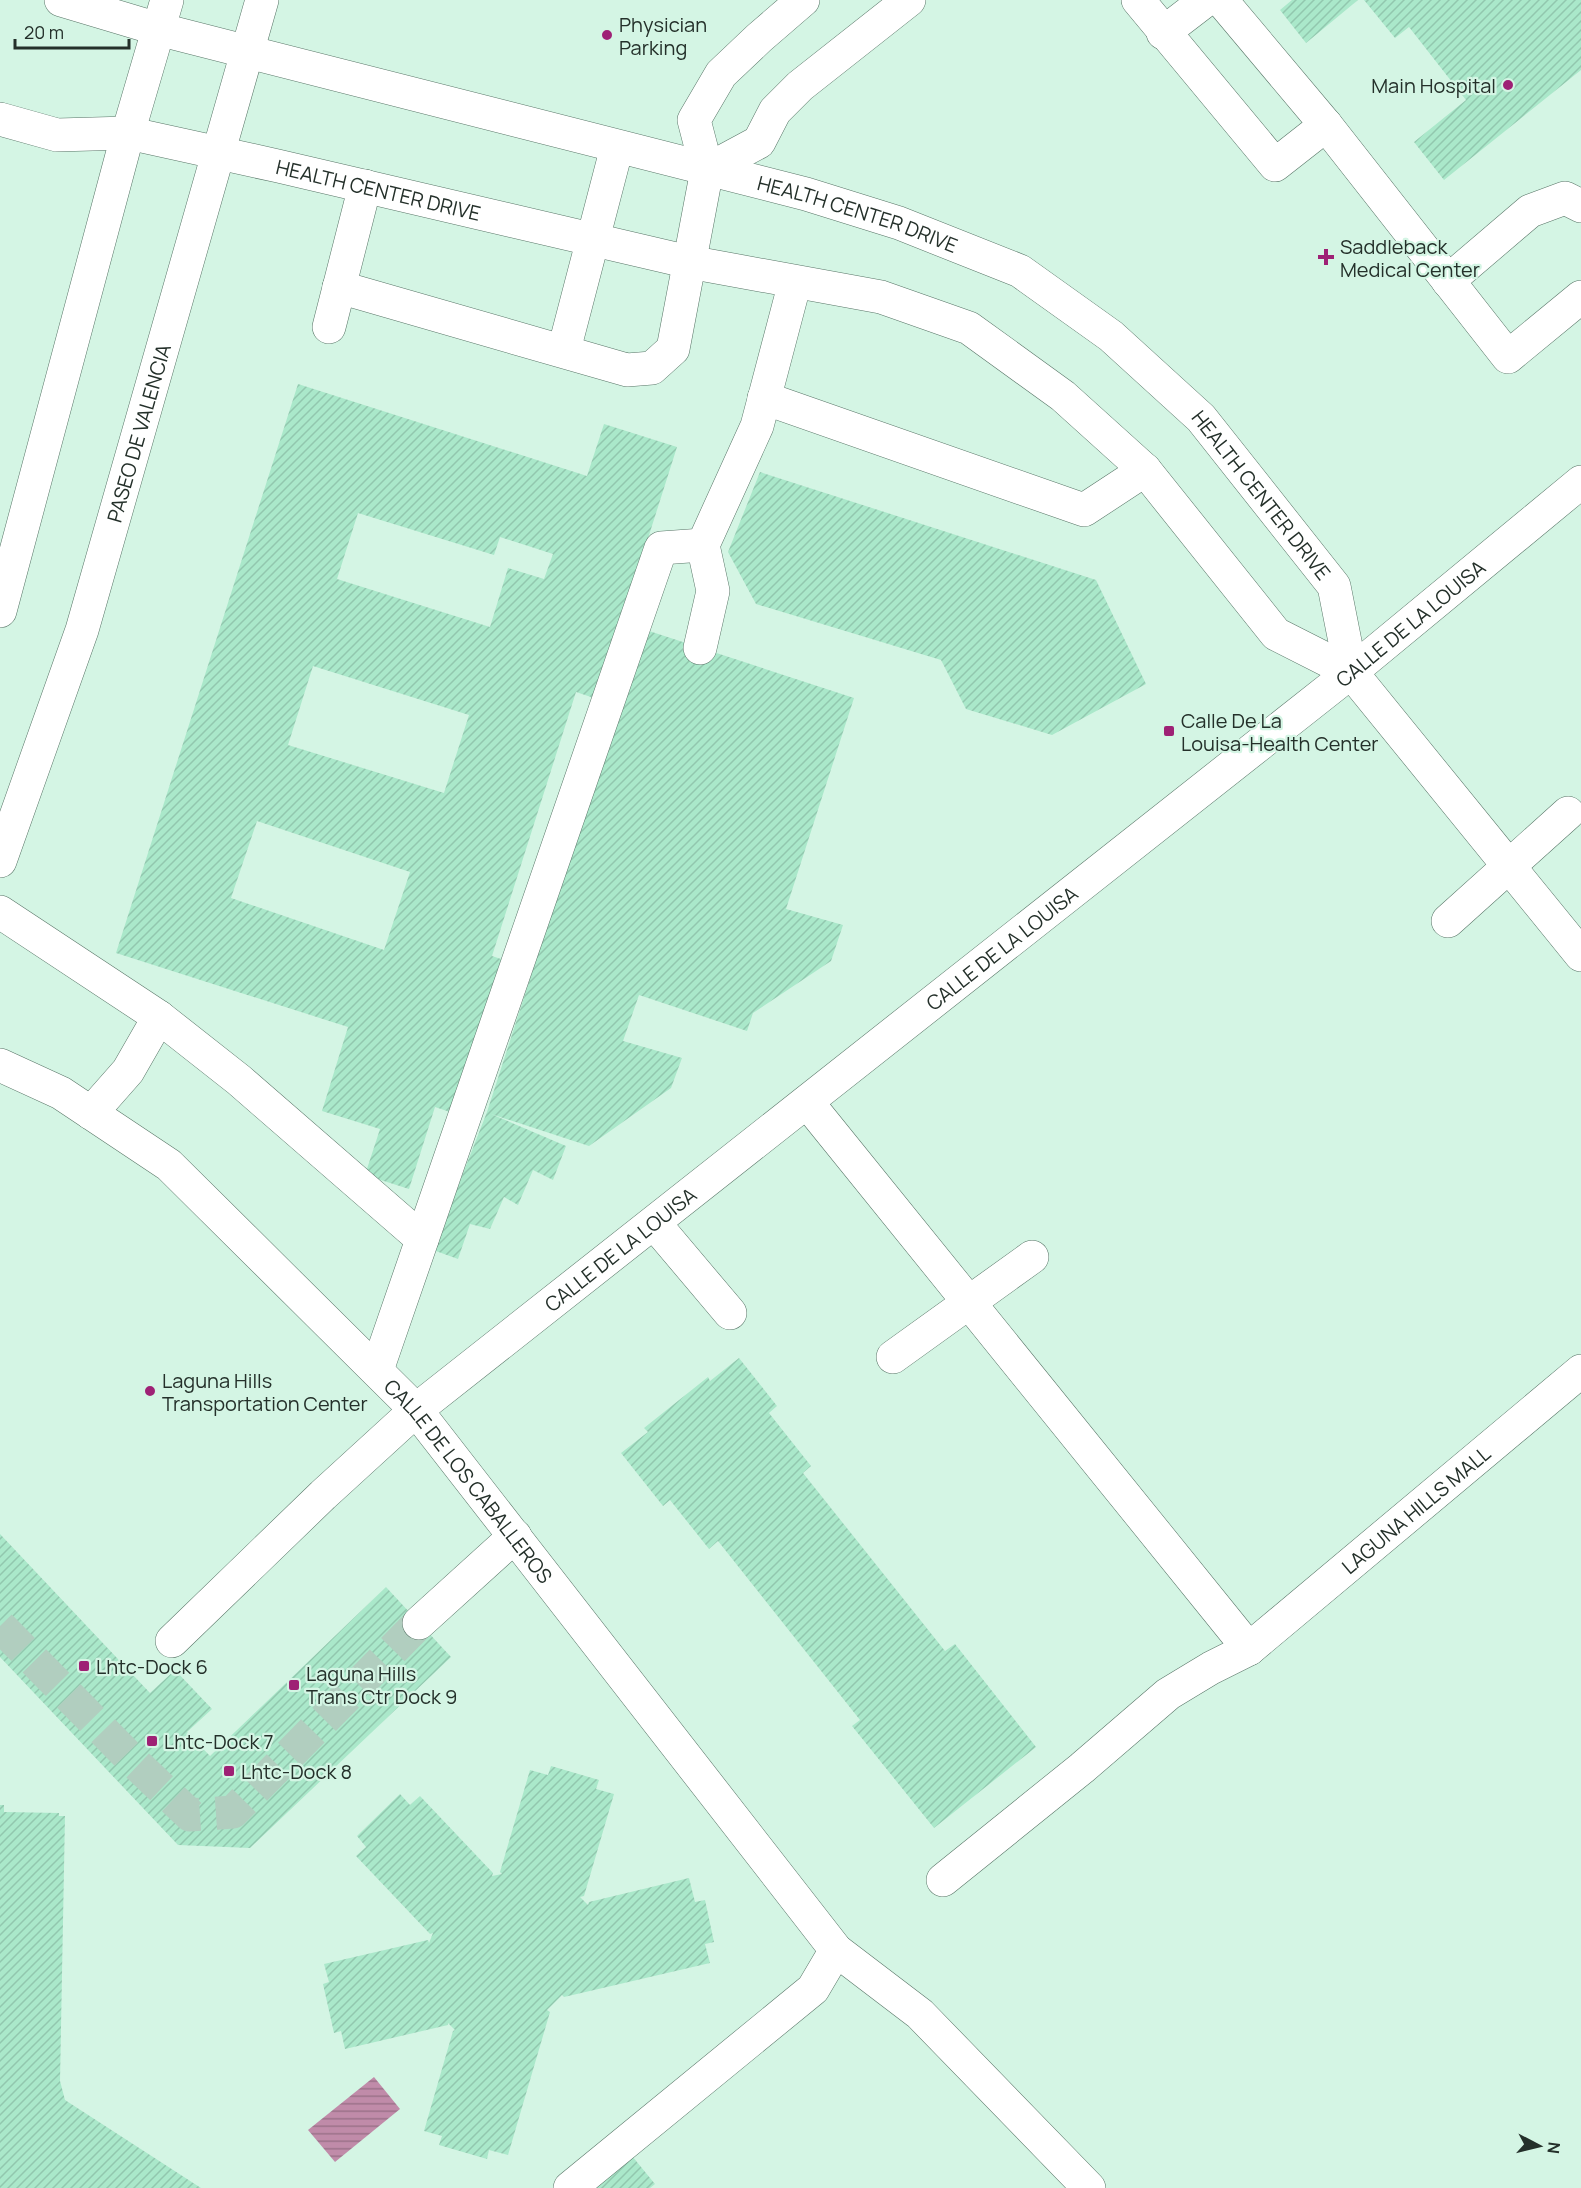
<svg xmlns="http://www.w3.org/2000/svg" width="1581" height="2188" viewBox="0 0 1581 2188" font-family="Manrope,sans-serif">
  <style>
    .water { fill: url(#water-rules) }
    .building { fill: url(#building-hatch); fill-rule: evenodd }
    .lines { fill: none; stroke-linecap: round; stroke-linejoin: round }
    .minor-tunnel { stroke: #b1cebf; stroke-width: 33; stroke-dasharray: 33 16; stroke-linecap: butt }
    .minor-casing { stroke: #587567; stroke-width: 34 }
    .major-casing { stroke: #587567; stroke-width: 34 }
    .minor { stroke: #fff; stroke-width: 33 }
    .major { stroke: #fff; stroke-width: 33 }
    .poi-dot { fill: #9e2175; stroke: #d4f5e4; stroke-width: 2 }
    .labels { text-anchor: middle; dominant-baseline: central; stroke-width: 4.5; stroke-linejoin: round; paint-order: stroke }
    .poi-label { font-size: 20px; fill: #24302a; stroke: #d4f5e4; text-anchor: start }
    .street-label { font-size: 20px; fill: #24302a; stroke: #d4f5e4 }
  </style>
  <defs>
    <pattern id="water-rules" width="6" height="5" patternUnits="userSpaceOnUse" patternTransform="scale(1.5)"><rect width="6" height="5" fill="#c08ba9"/><path d="M0 2.5h6" fill="none" stroke="#9c728a"/></pattern>
    <pattern id="building-hatch" width="6" height="6" patternUnits="userSpaceOnUse" patternTransform="scale(1.5)"><rect width="6" height="6" fill="#aae8ca"/><path d="M-1 1l2-2M0 6l6-6M5 7l2-2" fill="none" stroke="#92c7ae"/></pattern>
  </defs>
  <rect width="100%" height="100%" fill="#d4f5e4"/>
  <path class="water" d="M374,2077L400,2109L335,2162L308,2130Z"/>
  <path class="building" d="M1292,0H1358L1306,43L1280,10Z
    M1364,0H1581V70L1444,180L1414,142L1466,100L1409,27L1395,38Z
    M298,384L587,476L604,424L677,447L597,699L576,692L492,956L510,962L462,1116L435,1107L409,1189L365,1175L380,1129L322,1111L348,1027L116,953ZM358,513L494,555L500,537L553,554L544,579L508,568L490,627L337,579ZM313,666L469,715L444,793L288,745ZM257,821L410,872L384,950L231,898Z
    M760,472L1096,580L1146,684L1052,735L966,709L941,660L756,604L728,552Z
    M643,629L854,698L786,909L843,925L831,961L753,1013L747,1031L639,995L623,1041L682,1058L671,1088L589,1146L491,1114L566,1146L553,1180L533,1170L518,1205L504,1197L490,1229L470,1224L458,1259L433,1250L487,1112Z
    M739,1358L777,1406L769,1413L811,1466L803,1473L945,1651L955,1644L1036,1747L934,1828L852,1726L860,1720L718,1541L709,1549L670,1500L663,1506L621,1453L648,1432L644,1428L708,1377L710,1381Z
    M0,1534L150,1693L175,1670L212,1709L187,1732L210,1756L386,1587L451,1657L250,1848L178,1845L0,1657Z
    M551,1766L599,1780L596,1789L614,1794L584,1896L580,1897L588,1905L589,1902L689,1878L695,1902L705,1900L714,1942L705,1944L710,1963L564,1997L562,1995L547,2010L550,2012L508,2155L489,2150L487,2159L439,2145L442,2136L424,2131L453,2031L455,2030L448,2023V2025L345,2049L341,2031L334,2033L323,1984L329,1982L324,1964L428,1940L429,1943L433,1933L430,1934L356,1856L366,1847L357,1836L400,1794L410,1805L420,1796L493,1873L492,1876L502,1874L500,1872L530,1770L548,1775Z
    M0,1805H4V1812L59,1813V1816H65L60,2081L65,2100L201,2188H0Z
    M632,2156L655,2184L650,2188H592Z"/>
  <g class="lines">
    <path class="minor-tunnel" d="M0,1626L133,1761L190,1815L233,1812L419,1623"/>
    <g class="minor-casing">
      <g id="minor">
        <path id="s1" d="M61,0L158,29L806,194L899,223L1020,271L1111,336L1201,418L1334,586L1351,672"/>
        <path d="M1138,0L1275,165L1326,125L1221,0"/>
        <path d="M1163,33L1206,0"/>
        <path id="s2" d="M0,119L57,135L128,133L278,166L689,262L881,297L969,328L1063,396L1145,470L1276,634L1351,672L1581,955"/>
        <path d="M1326,125L1508,357L1581,297"/>
        <path d="M707,170L759,142L775,111L800,86L909,0"/>
        <path d="M1448,281L1530,211L1565,198L1581,206"/>
        <path d="M339,287L627,370L652,368L673,349L707,170L694,120L721,74L759,38L803,0"/>
        <path d="M329,327L365,186"/>
        <path d="M564,350L617,147"/>
        <path d="M764,398L1084,510L1145,470"/>
        <path d="M700,648L713,591L703,545L757,426L795,282"/>
        <path d="M0,912L159,1017L239,1080L422,1239"/>
        <path d="M1448,921L1568,813"/>
        <path id="s3" d="M0,1065L61,1093L169,1165L416,1410L836,1950L920,2014L1089,2188"/>
        <path d="M807,1102L1249,1649"/>
        <path d="M91,1113L128,1071L159,1017"/>
        <path d="M654,1223L730,1313"/>
        <path d="M893,1357L1032,1257"/>
        <path d="M377,1370L661,548L703,545"/>
        <path d="M419,1623L515,1536"/>
        <path id="s4" d="M172,1641L323,1495L416,1410L1351,672L1581,482"/>
        <path id="s5" d="M943,1880L1082,1768L1168,1694L1211,1668L1249,1649L1581,1371"/>
        <path d="M570,2188L813,1989L836,1950"/>
      </g>
    </g>
    <g class="major-casing">
      <g id="major">
        <path d="M0,611L128,133L167,0"/>
        <path id="s6" d="M0,861L82,630L262,0"/>
      </g>
    </g>
    <use href="#minor" class="minor"/>
    <use href="#major" class="major"/>
  </g>
  <g class="poi-dot">
    <circle cx="607" cy="35" r="6"/>
    <circle cx="1508" cy="85" r="6"/>
    <path d="M1323 248h6v6h6v6h-6v6h-6v-6h-6v-6h6z"/>
    <rect x="1163" y="725" width="12" height="12" rx="3"/>
    <circle cx="150" cy="1391" r="6"/>
    <rect x="78" y="1660" width="12" height="12" rx="3"/>
    <rect x="288" y="1679" width="12" height="12" rx="3"/>
    <rect x="146" y="1735" width="12" height="12" rx="3"/>
    <rect x="223" y="1765" width="12" height="12" rx="3"/>
  </g>
  <g class="labels">
    <g class="poi-label">
      <text x="619" y="24">Physician<tspan x="619" dy="23">Parking</tspan></text>
      <text x="1496" y="85" text-anchor="end">Main Hospital</text>
      <text x="1340" y="246">Saddleback<tspan x="1340" dy="23">Medical Center</tspan></text>
      <text x="1181" y="720">Calle De La<tspan x="1181" dy="23">Louisa-Health Center</tspan></text>
      <text x="162" y="1380">Laguna Hills<tspan x="162" dy="23">Transportation Center</tspan></text>
      <text x="96" y="1666">Lhtc-Dock 6</text>
      <text x="306" y="1673">Laguna Hills<tspan x="306" dy="23">Trans Ctr Dock 9</tspan></text>
      <text x="164" y="1741">Lhtc-Dock 7</text>
      <text x="241" y="1771">Lhtc-Dock 8</text>
    </g>
    <g class="street-label">
      <text stroke="none"><textPath href="#s2" startOffset="387">HEALTH CENTER DRIVE</textPath></text>
      <text stroke="none"><textPath href="#s1" startOffset="825">HEALTH CENTER DRIVE</textPath></text>
      <text stroke="none"><textPath href="#s6" startOffset="450">PASEO DE VALENCIA</textPath></text>
      <text stroke="none"><textPath href="#s1" startOffset="1329">HEALTH CENTER DRIVE</textPath></text>
      <text stroke="none"><textPath href="#s4" startOffset="1604">CALLE DE LA LOUISA</textPath></text>
      <text stroke="none"><textPath href="#s4" startOffset="1082">CALLE DE LA LOUISA</textPath></text>
      <text stroke="none"><textPath href="#s4" startOffset="596">CALLE DE LA LOUISA</textPath></text>
      <text stroke="none"><textPath href="#s3" startOffset="633">CALLE DE LOS CABALLEROS</textPath></text>
      <text stroke="none"><textPath href="#s5" startOffset="602">LAGUNA HILLS MALL</textPath></text>
    </g>
  </g>
  <g transform="translate(1539 2146) rotate(97)" stroke="#d4f5e4" stroke-width="4.5" paint-order="stroke">
  <path d="M0-4.5L10 22L0 15L-10 22Z" fill="#24302a"/>
  <text y="-9" font-size="16" font-weight="bold" text-anchor="middle" fill="#24302a">N</text>
  </g>
  <path d="M15 39v9h114v-9" fill="none" stroke="#24302a" stroke-width="3"/>
  <text x="24" y="39" font-size="18" fill="#24302a" stroke="#d4f5e4" stroke-width="4.5" paint-order="stroke">20 m</text>
</svg>
